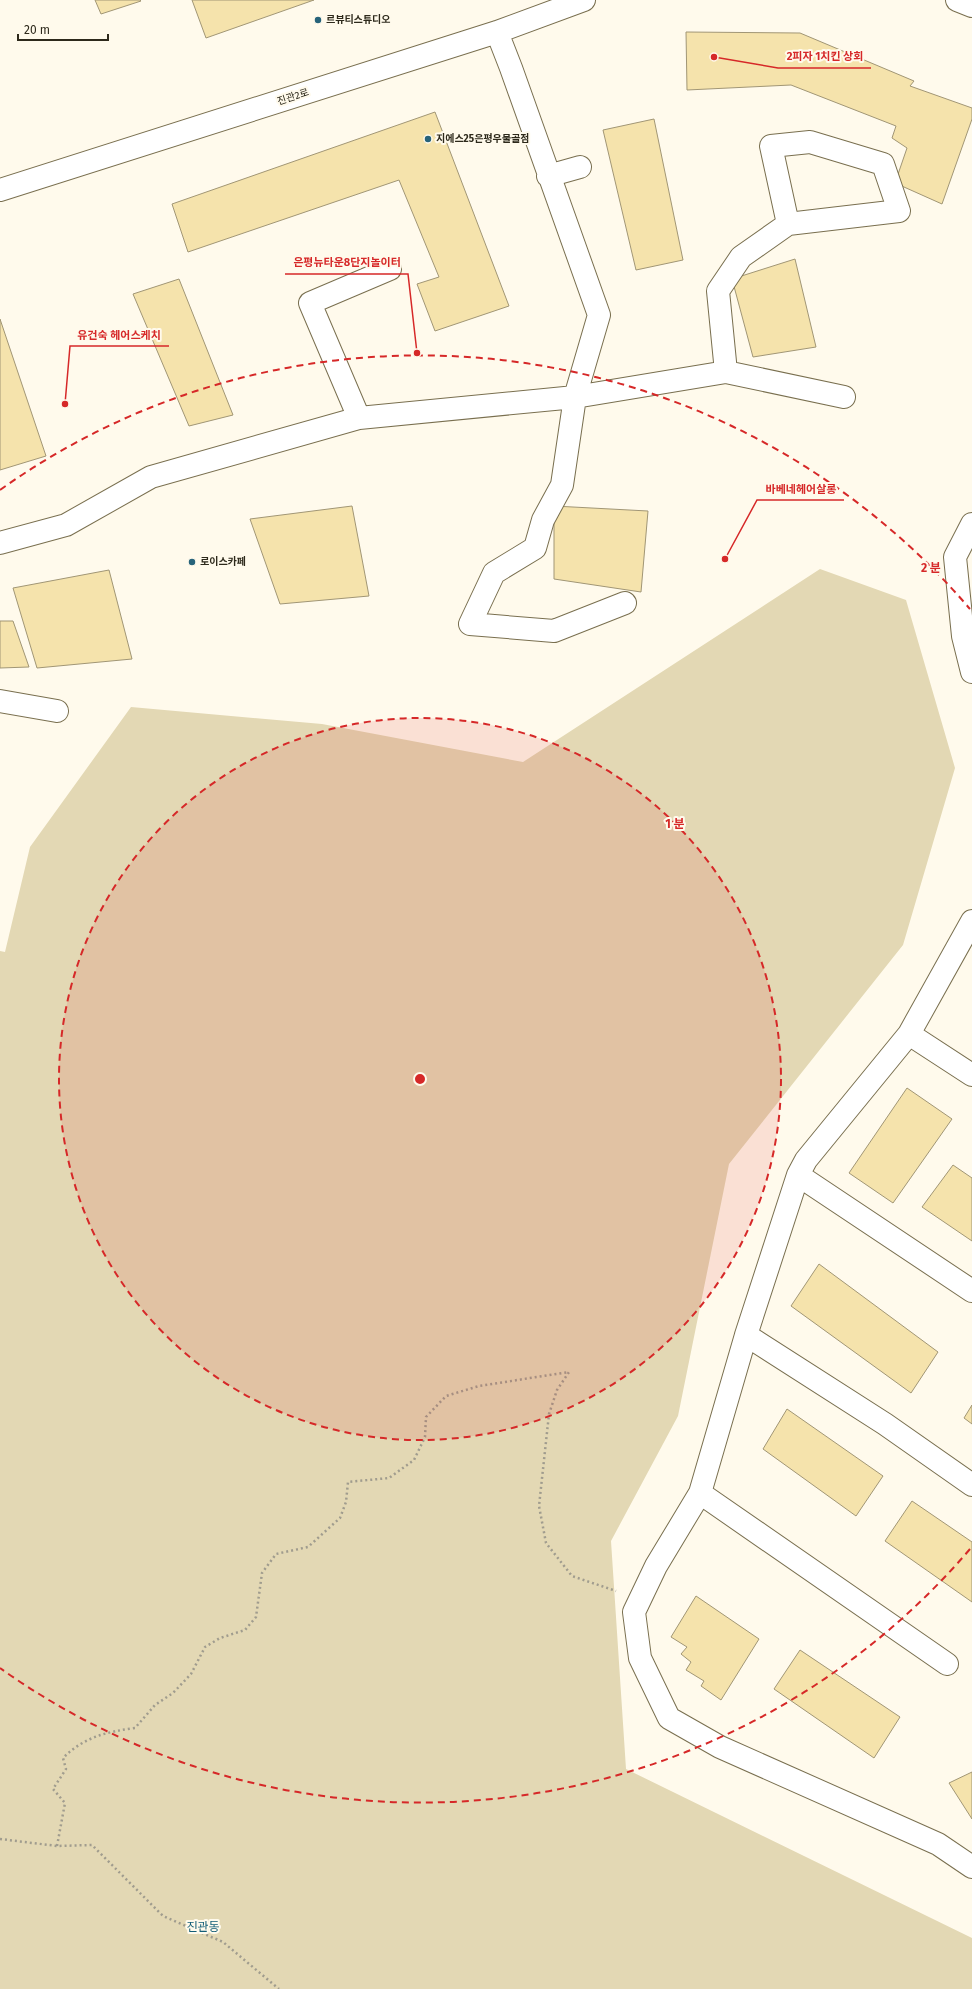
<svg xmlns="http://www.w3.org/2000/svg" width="972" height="1989" viewBox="0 0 972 1989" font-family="'Fira Sans','Noto Sans KR',sans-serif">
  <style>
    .green { fill: #e3d8b4 }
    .building { fill: #f5e3ac; stroke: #a19675 }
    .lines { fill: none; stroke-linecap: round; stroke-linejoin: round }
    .minor-casing { stroke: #796f4f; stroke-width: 24 }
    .path { stroke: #a09c8e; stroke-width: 2.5; stroke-dasharray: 2 3; stroke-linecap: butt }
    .minor { stroke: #fff; stroke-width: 22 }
    .ring { fill: none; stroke: #d62828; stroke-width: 2; stroke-dasharray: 7 5 }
    .poi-dot { fill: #27637a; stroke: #fffaec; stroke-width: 1.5 }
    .labels { text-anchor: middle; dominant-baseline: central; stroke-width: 4; stroke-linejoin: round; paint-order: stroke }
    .poi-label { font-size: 10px; font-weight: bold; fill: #2d291b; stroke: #fffaec; text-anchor: start }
    .street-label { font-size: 10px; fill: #2d291b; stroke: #fffaec }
    .quarter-label { font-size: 12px; fill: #125d77; stroke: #fffaec }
    .centre { fill: #d62828; stroke: #fffaec; stroke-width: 2 }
    .ring-label { font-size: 12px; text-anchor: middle; font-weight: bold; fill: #d62828; stroke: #fffaec; stroke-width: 4; stroke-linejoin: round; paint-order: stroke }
    .leader { fill: none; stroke: #d62828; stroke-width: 1.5 }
    .callout-dot { fill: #d62828; stroke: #fffaec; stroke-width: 1.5 }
    .callout-label { font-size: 11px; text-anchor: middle; font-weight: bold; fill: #d62828; stroke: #fffaec; stroke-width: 4; stroke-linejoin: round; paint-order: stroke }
  </style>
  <rect width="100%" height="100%" fill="#fffaec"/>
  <path class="green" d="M820,569L906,600L955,768L903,945L729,1164L678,1416L611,1541L626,1769L972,1938V1989H0V951L5,952L30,847L131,707L322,724L523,762Z"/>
  <path class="building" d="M95,0H140L141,1L101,14Z
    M192,0H314L206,38Z
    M686,32L800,33L914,81L910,86L972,108V119L942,204L895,183L907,148L892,138L896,126L791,85L687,90Z
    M435,112L509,306L435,331L417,284L439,277L399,180L188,252L172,204Z
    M654,119L683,260L636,270L603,130Z
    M795,259L816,347L753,357L732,279Z
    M179,279L233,415L189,426L133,294Z
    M0,319L46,456L0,470Z
    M352,506L369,596L280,604L250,519Z
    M554,506L648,511L641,592L554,579Z
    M109,570L132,659L37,668L13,588Z
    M0,621H13L29,667L0,668Z
    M907,1088L952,1119L893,1203L849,1173Z
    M953,1165L972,1178V1241L922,1207Z
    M819,1264L938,1352L911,1393L791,1306Z
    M972,1405V1424L964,1418Z
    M787,1409L883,1476L856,1516L763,1449Z
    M912,1501L972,1542V1602L885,1541Z
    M696,1596L759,1639L721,1700L701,1686L704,1681L686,1670L691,1662L681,1654L687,1647L671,1637Z
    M800,1650L900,1717L874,1758L774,1689Z
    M972,1772V1819L949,1783Z"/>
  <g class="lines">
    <g class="minor-casing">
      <path id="minor" d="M957,0L972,6
        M497,32L511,68L599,315L575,397L562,485L543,520L535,548L494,573L470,624L554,631L625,603
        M548,176L580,167
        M0,190L497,32L584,0
        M726,372L718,291L741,257L788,224L899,211L883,164L810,142L771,146L788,224
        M359,418L310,303L390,269
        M972,524L955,557L963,636L972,672
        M0,543L66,525L151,477L359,418L575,397L726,372L844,397
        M0,701L57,711
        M972,921L909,1034L806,1160L798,1175L746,1335L700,1493L656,1566L634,1612L640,1658L669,1718L720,1747L938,1844L972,1867
        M909,1034L972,1075
        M798,1175L972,1291
        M746,1335L885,1424L972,1485
        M700,1493L947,1664"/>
    </g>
    <path class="path" d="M0,1839L57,1846L92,1845L163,1916L223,1942L279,1989
      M57,1846L65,1803L53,1789L66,1769L63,1758C84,1737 106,1732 135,1728L155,1705L173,1693L191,1674L205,1647L220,1638L245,1630L256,1617L262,1573L276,1554L308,1547L340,1518L346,1502L348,1482L389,1478L414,1460L425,1437L426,1417L446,1396L479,1386L569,1372L557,1390L549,1414L539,1506L546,1543L572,1576L616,1591"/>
    <use href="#minor" class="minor"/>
  </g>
  <circle cx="420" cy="1079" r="361" fill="#d62828" fill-opacity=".12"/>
  <g class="ring">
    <circle cx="420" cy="1079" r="361"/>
    <path d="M970 1549A723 723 0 0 1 0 1668M0 490A723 723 0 0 1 970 609"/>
  </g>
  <g class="poi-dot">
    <circle cx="318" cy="20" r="4"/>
    <circle cx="428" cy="139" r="4"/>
    <circle cx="192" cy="562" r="4"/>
  </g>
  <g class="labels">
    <g class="poi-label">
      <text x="326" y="20">르뷰티스튜디오</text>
      <text x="436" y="139">지에스25은평우물골점</text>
      <text x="200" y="562">로이스카페</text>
    </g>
    <g class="street-label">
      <text transform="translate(293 97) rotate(-18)">진관2로</text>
    </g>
    <g class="quarter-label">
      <text x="203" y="1927">진관동</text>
    </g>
  </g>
  <circle cx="420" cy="1079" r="6" class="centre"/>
  <g class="ring-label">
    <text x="931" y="572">2 분</text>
    <text x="675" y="828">1 분</text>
  </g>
  <path class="leader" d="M714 57L778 68H871M417 353L408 274H285M65 404L70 346H169M725 559L757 500H844"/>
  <g class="callout-dot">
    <circle cx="714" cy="57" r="4"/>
    <circle cx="417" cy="353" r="4"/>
    <circle cx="65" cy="404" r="4"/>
    <circle cx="725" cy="559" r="4"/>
  </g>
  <g class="callout-label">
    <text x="825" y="60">2피자 1치킨 상회</text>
    <text x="347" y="266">은평뉴타운8단지놀이터</text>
    <text x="119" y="339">유건숙 헤어스케치</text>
    <text x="801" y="493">바베네헤어살롱</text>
  </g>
  <path d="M18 34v6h90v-6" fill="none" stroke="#2d291b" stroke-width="2"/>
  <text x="24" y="34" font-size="12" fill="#2d291b" stroke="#fffaec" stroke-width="3" paint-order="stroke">20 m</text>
</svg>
